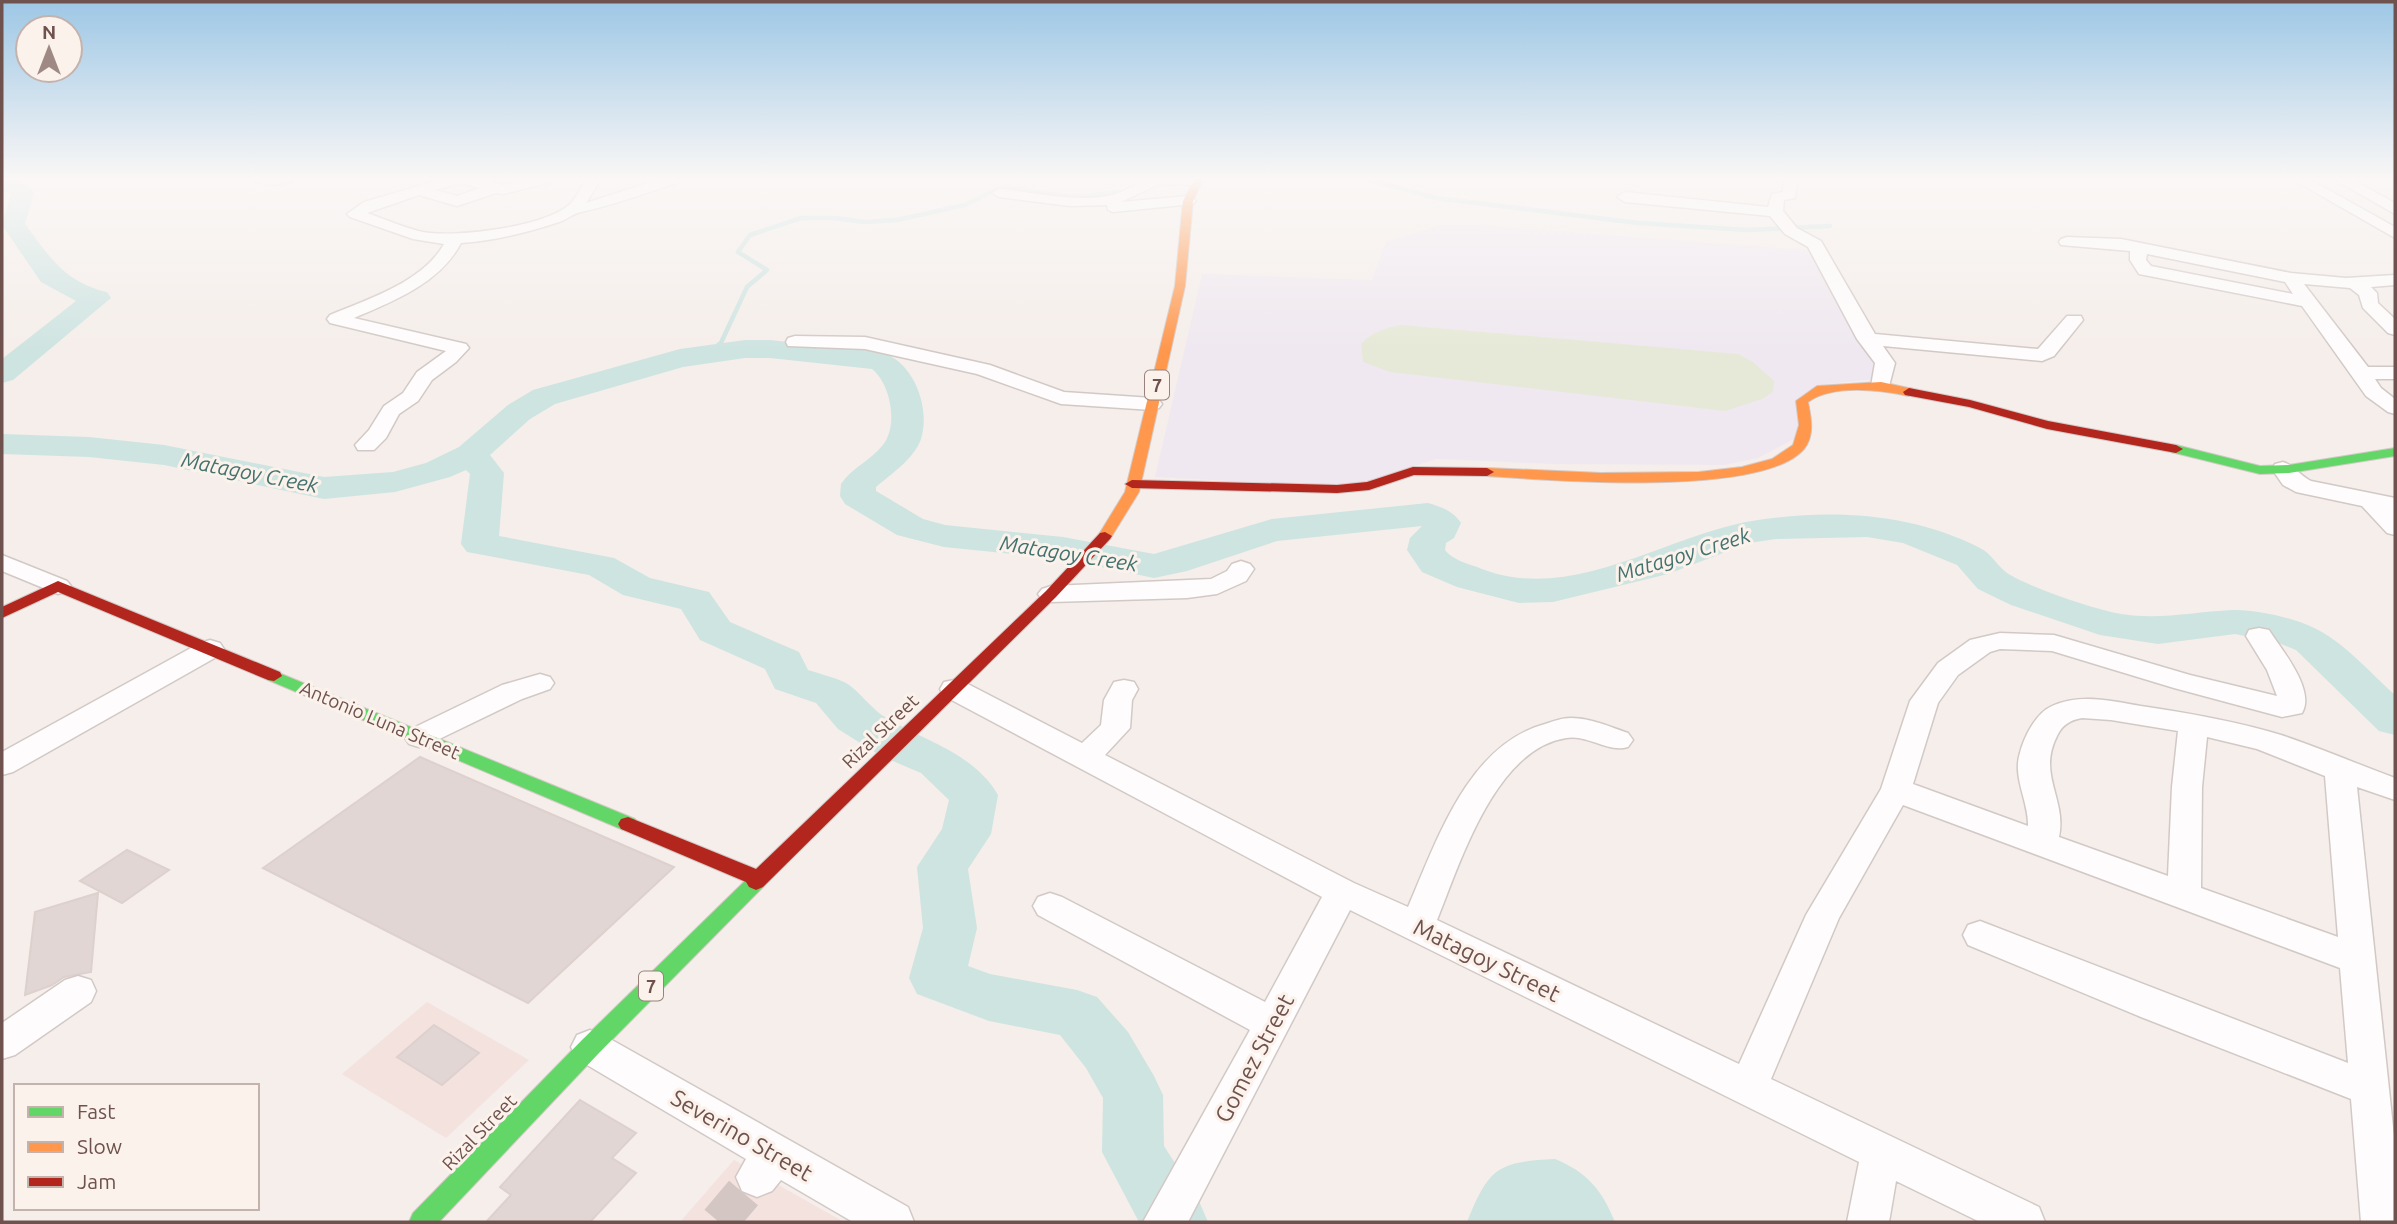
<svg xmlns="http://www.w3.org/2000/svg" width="2397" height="1224" viewBox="0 0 2397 1224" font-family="Ubuntu,sans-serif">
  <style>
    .commercial { fill: #f4e2df }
    .education { fill: #efe8f0 }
    .green { fill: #e6e9d7 }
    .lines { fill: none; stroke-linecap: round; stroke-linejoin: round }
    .stream-far1 { stroke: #cee4e1; stroke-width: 4.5 }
    .stream { stroke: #cee4e1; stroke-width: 6 }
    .river { fill: #cee4e1; fill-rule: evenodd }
    .building { fill: #e1d6d3; stroke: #ddd0cd; stroke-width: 2 }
    .street-tunnel { stroke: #d4c7c3; stroke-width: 38; stroke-dasharray: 38 18; stroke-linecap: butt }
    .street-casing { stroke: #d2c9c6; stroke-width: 3 }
    .fast-casing { stroke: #d4cac7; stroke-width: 2 }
    .slow-casing { stroke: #d4cac7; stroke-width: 2 }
    .jam-casing { stroke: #d4cac7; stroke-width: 2 }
    .street { fill: #fefcfc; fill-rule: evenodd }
    .fast { fill: #63d668; fill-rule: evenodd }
    .slow { fill: #ff974d; fill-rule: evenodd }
    .jam { fill: #b3261e; fill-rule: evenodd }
    .labels { text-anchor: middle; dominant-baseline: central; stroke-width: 6; stroke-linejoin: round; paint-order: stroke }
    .shield { fill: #fcf2ec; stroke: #99827d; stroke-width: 2 }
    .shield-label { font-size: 18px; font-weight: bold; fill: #6f524e }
    .street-label { font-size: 19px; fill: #6f524e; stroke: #fcf2ec }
    .water-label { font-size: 21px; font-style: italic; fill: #44726f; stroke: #fcf2ec }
    .near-street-label { font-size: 23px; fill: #6f524e; stroke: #fcf2ec }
  </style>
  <rect width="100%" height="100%" fill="#f5eeea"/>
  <path class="commercial" d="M427,1002L529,1060L446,1138L342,1074Z
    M734,1160L844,1222H680Z"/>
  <path class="education" d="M1441,225H1479L1813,251L1875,364V379L1817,385L1798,437L1758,458L1724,465L1556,464L1436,459L1350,487L1155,477L1202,274L1372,280L1386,242Z"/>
  <path class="green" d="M1401,325L1738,354L1753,362L1774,381L1773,392L1762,399L1725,411L1390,372L1363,362L1361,344C1372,332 1385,328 1401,325Z"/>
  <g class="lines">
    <path class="stream-far1" d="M1366,179L1436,198L1638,223L1747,230L1830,226
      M719,347L747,287L767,270L738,252L750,235L801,218H835L864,222L897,220L965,205L995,190L1006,188L1073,197L1124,192"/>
    <path class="stream" d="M716,352L719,345"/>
    <path class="river" d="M2,179H17L34,192L25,224C50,257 64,282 107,292L111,298L13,380L2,383V359L76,301L41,282L2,225L11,194L2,191Z
      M745,340H770L880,352C913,360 931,407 921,439C914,459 891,474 876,487V491L923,519L945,525L1063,537L1154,554L1272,519L1428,503C1442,507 1453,511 1461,523L1454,538L1446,543L1445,550C1452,559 1465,563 1477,567C1571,607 1667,533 1758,520C1833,509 1911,513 1980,548C1991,553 1997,566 2007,573C2028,587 2096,610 2121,614C2159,620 2194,612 2232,610C2253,609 2284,616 2305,624C2340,637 2367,670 2395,695V735L2379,731L2296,650L2276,642L2235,634L2158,644L2100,635L2011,605L1978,589L1957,565L1903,543L1867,537L1776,539L1749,543L1668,574L1553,602L1519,603L1457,587L1422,572L1407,550L1410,538L1422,526L1277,541L1187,571L1154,578L1063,559L944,547L897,535L845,504L840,496L841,484C851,468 870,461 882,446C899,427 891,384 872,369L770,358H745L683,367L555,404L530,419L490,455L504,473L499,536L614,558L650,578L709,592L730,622L799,652L808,670C820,674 833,677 844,682C857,688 870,708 885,717C924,741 974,753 998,795L991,834L968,869L977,928L968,966L990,974L1077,990L1097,997L1128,1032L1154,1076L1163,1095L1164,1146L1198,1199L1208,1222H1139L1102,1152L1103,1098L1086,1068L1060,1035L989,1021L917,994L909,978L923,928L917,867L942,829L949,800L921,773L881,756L838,729L816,703L775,689L765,669L700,640L681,609L623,595L589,575L467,552L461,544L470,474L466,470L450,477L395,492L324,499L164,465L89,457L2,454V434L89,437L164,445L324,477L393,472L426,463L459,447L508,405L533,390L680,349Z
      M1555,1159C1587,1172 1602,1190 1615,1222H1467C1489,1167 1498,1162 1555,1159Z"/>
  </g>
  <path class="building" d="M420,757L498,791L674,867L528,1003L263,868Z
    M127,850L169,870L122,903L80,881Z
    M98,893L91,972L64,977L52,985L25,995L35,912Z
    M434,1025L479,1053L442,1085L397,1057Z
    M580,1100L636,1133L612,1158L636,1173L590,1222H486L511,1195L500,1187Z"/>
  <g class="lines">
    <path class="street-tunnel" d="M719,1222L757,1177"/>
    <g class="street-casing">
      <path id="street" d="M253,179H293L291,182L273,185L255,182Z
        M442,179H479L503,185L531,179H554L552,182L503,194L496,193L457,206L419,195L367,213C385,219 404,228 423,232C455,238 544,227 569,205C576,199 581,187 587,179H601L586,203L660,179H681L679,182C646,193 614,205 581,212C572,214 565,221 556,223C525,233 493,241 461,243C440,283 394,301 354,318L466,344L469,348L456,362L432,380L418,401L399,414L386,438L374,450H358L355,445L369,430L384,406L403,393L417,372L446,351L330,323L327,319L330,315C368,299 423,282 444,244L413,239L350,217L347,214L364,202ZM461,183L480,188L457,196L435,190Z
        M1147,179H1204L1205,181L1198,185L1159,184L1121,202L1188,196L1193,198L1196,201L1193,204L1113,212L1108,210L1107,205L1070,206L999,197L992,193L999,189C1033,192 1086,205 1118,193C1128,190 1138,183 1147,179Z
        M1784,179H1798L1795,198L1784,200L1783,211L1797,228L1821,241L1875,334L2038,349L2067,316H2081L2083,320L2054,356L2042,361L1883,346L1895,363L1888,390H1874L1871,386L1875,363L1857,339L1808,247L1785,234L1770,216L1625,202L1617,197L1625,192L1768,207L1772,194L1783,192Z
        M2292,179H2309L2395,227V238Z
        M2334,179H2351L2395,203V214Z
        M2067,237L2121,239L2291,273L2346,278L2395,275V285L2371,287L2377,293L2378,303L2395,319V335L2388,333L2363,308L2359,295L2350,288L2304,284L2368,367H2395V379H2375L2381,388L2395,399V414L2388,412L2366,396L2302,306L2139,274L2130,260V251L2061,245L2059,242L2061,239ZM2147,254L2285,282L2293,294L2151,266L2146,260Z
        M795,336L865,337L990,365L1064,392L1152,398L1159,400L1162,404L1159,408L1152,410L1061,404L977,374L865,349L788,346L786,342L788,338Z
        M2283,462C2294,465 2300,476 2311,481L2395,498V535L2387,533L2362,506L2296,492L2283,485L2272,469L2275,464Z
        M2,555L67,581L71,586L67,591L58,594L2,571Z
        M1241,561L1250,564L1254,569L1246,581L1217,594L1187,598L1051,602L1042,599L1038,594L1042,589L1051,586L1211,579L1227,571L1232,564Z
        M2259,628L2269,630C2281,649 2316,690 2302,713L2282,717L2174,688L2052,651L2000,649L1990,652L1958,675L1938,703L1913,784L2028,826C2029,802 2012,777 2020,753C2024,737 2036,713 2052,706C2081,693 2112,701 2141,706C2188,713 2235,721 2281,735C2320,748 2357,764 2395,778V800L2357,787L2395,1146V1222H2361L2351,1099L2141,1017L1968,945L1963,935L1968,925L1980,921L2348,1063L2340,968L1903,805L1839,918L1771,1079L2039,1207L2045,1222H1980L1896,1181L1889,1222H1847L1859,1162L1350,910L1188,1222H1143L1250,1030L1038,915L1033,906L1038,897L1050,893L1062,897L1265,1002L1322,897L944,696L940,689L944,682L954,680L964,682L1082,743L1101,725L1104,700L1114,682L1124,680L1134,682L1138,689L1132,700L1130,728L1105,755L1354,883L1408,907C1437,840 1468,745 1545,724C1554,721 1562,718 1571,718C1591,718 1610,727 1628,733L1633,740L1628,747C1607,753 1588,734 1566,738C1495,749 1460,863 1437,920L1739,1064L1806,915L1881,789L1910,701L1938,663L1970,640L2000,633L2054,635L2190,675L2277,696L2267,670L2246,636L2249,630ZM2082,718L2111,720L2178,731L2172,787L2168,876L2059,837C2067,799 2037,775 2057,736C2062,725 2070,720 2082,718ZM2207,737L2257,749L2325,776L2338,937L2201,888L2202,787Z
        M210,640L220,643L224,649L220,655L13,772L2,775V752L200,643Z
        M540,674L550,677L554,683L550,689L522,699L429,744L419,747L409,744L404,737L409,730L502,685Z
        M78,976L91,980L96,991L91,1002L15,1055L2,1059V1023L65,980Z
        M590,1030L603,1035L908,1207L914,1222H853L781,1180L772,1191L757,1197L742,1191L736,1177L746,1159L577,1059L571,1047L577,1035Z"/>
    </g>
    <g class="fast-casing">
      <path id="fast" d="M2176,445L2260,466L2289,465L2395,448V456L2289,473L2260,474L2171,452L2169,449Z
        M274,671L635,819L638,824L635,829L628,831L621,829L268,680L266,676Z
        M756,874L763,877L766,882L763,887L598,1054L439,1222H409L413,1213L582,1040L749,877Z"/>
    </g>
    <g class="slow-casing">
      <path id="slow" d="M1195,179H1203L1193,201L1185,286L1139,492L1110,539H1100L1098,536L1125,492L1175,286L1183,201Z
        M1881,382L1913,389L1915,392L1909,396C1880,390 1833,384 1808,402C1811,417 1815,436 1804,449C1762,498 1551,480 1487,476L1480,472L1487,468L1601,473L1699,472L1742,467L1772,459L1793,445L1799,425L1796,401L1817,386Z"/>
    </g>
    <g class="jam-casing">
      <path id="jam" d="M1909,388L1970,400L2048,421L2176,445L2183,449L2176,453L2047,429L1969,407L1905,395L1903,392Z
        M1413,467L1487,468L1494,472L1487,476L1414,475L1369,490L1337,493L1132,488L1125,484L1132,480L1337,485L1367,482Z
        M1105,532L1112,536L1110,539L1056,597L763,887L756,890L749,887L746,882L621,829L618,824L621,819L628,817L756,869L1046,591L1100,533Z
        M58,581L280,672L282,676L274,681L268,680L58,592L2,618V607Z"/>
    </g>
    <use href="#street" class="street"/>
    <use href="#fast" class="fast"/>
    <use href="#slow" class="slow"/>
    <use href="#jam" class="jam"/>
  </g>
  <linearGradient id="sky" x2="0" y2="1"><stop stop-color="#9dc7e5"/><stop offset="0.51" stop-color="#faf7f6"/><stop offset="1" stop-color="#faf7f6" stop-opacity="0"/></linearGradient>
  <rect width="2397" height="350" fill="url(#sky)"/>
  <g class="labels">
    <g class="shield">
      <rect x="1145" y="370.5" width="24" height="29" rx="5"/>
      <rect x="639" y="971.5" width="24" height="29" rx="5"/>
    </g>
    <g class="shield-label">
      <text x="1157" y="385">7</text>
      <text x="651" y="986">7</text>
    </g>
    <g class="street-label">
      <text transform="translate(380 720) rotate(23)">Antonio Luna Street</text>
      <text transform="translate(880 731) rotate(-44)">Rizal Street</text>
      <text transform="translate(479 1132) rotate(-46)">Rizal Street</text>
    </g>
    <g class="water-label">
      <text transform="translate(250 472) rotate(11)">Matagoy Creek</text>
      <text transform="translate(1069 553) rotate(9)">Matagoy Creek</text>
      <text transform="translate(1683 554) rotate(-17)">Matagoy Creek</text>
    </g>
    <g class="near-street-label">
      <text transform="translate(1487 960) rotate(26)">Matagoy Street</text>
      <text transform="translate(1254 1058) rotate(-62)">Gomez Street</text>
      <text transform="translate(742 1135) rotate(30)">Severino Street</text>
    </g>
  </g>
  <rect width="2397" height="1224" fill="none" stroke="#6f524e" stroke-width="7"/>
  <rect x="14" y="1084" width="245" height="126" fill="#fcf2ec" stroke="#c4b2ad" stroke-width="2"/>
  <rect x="28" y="1107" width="35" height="10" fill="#63d668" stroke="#c4b2ad" stroke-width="2"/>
  <text x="77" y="1119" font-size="21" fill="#6f524e">Fast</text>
  <rect x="28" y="1142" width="35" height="10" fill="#ff974d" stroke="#c4b2ad" stroke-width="2"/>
  <text x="77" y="1154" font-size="21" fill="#6f524e">Slow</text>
  <rect x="28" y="1177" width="35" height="10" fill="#b3261e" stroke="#c4b2ad" stroke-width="2"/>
  <text x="77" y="1189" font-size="21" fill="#6f524e">Jam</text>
  <g transform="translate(49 49)"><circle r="33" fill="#fcf2ec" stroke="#c4b2ad" stroke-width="2"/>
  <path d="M0-5L12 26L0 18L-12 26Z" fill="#9e8985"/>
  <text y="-10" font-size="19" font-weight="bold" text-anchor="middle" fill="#6f524e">N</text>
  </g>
</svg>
